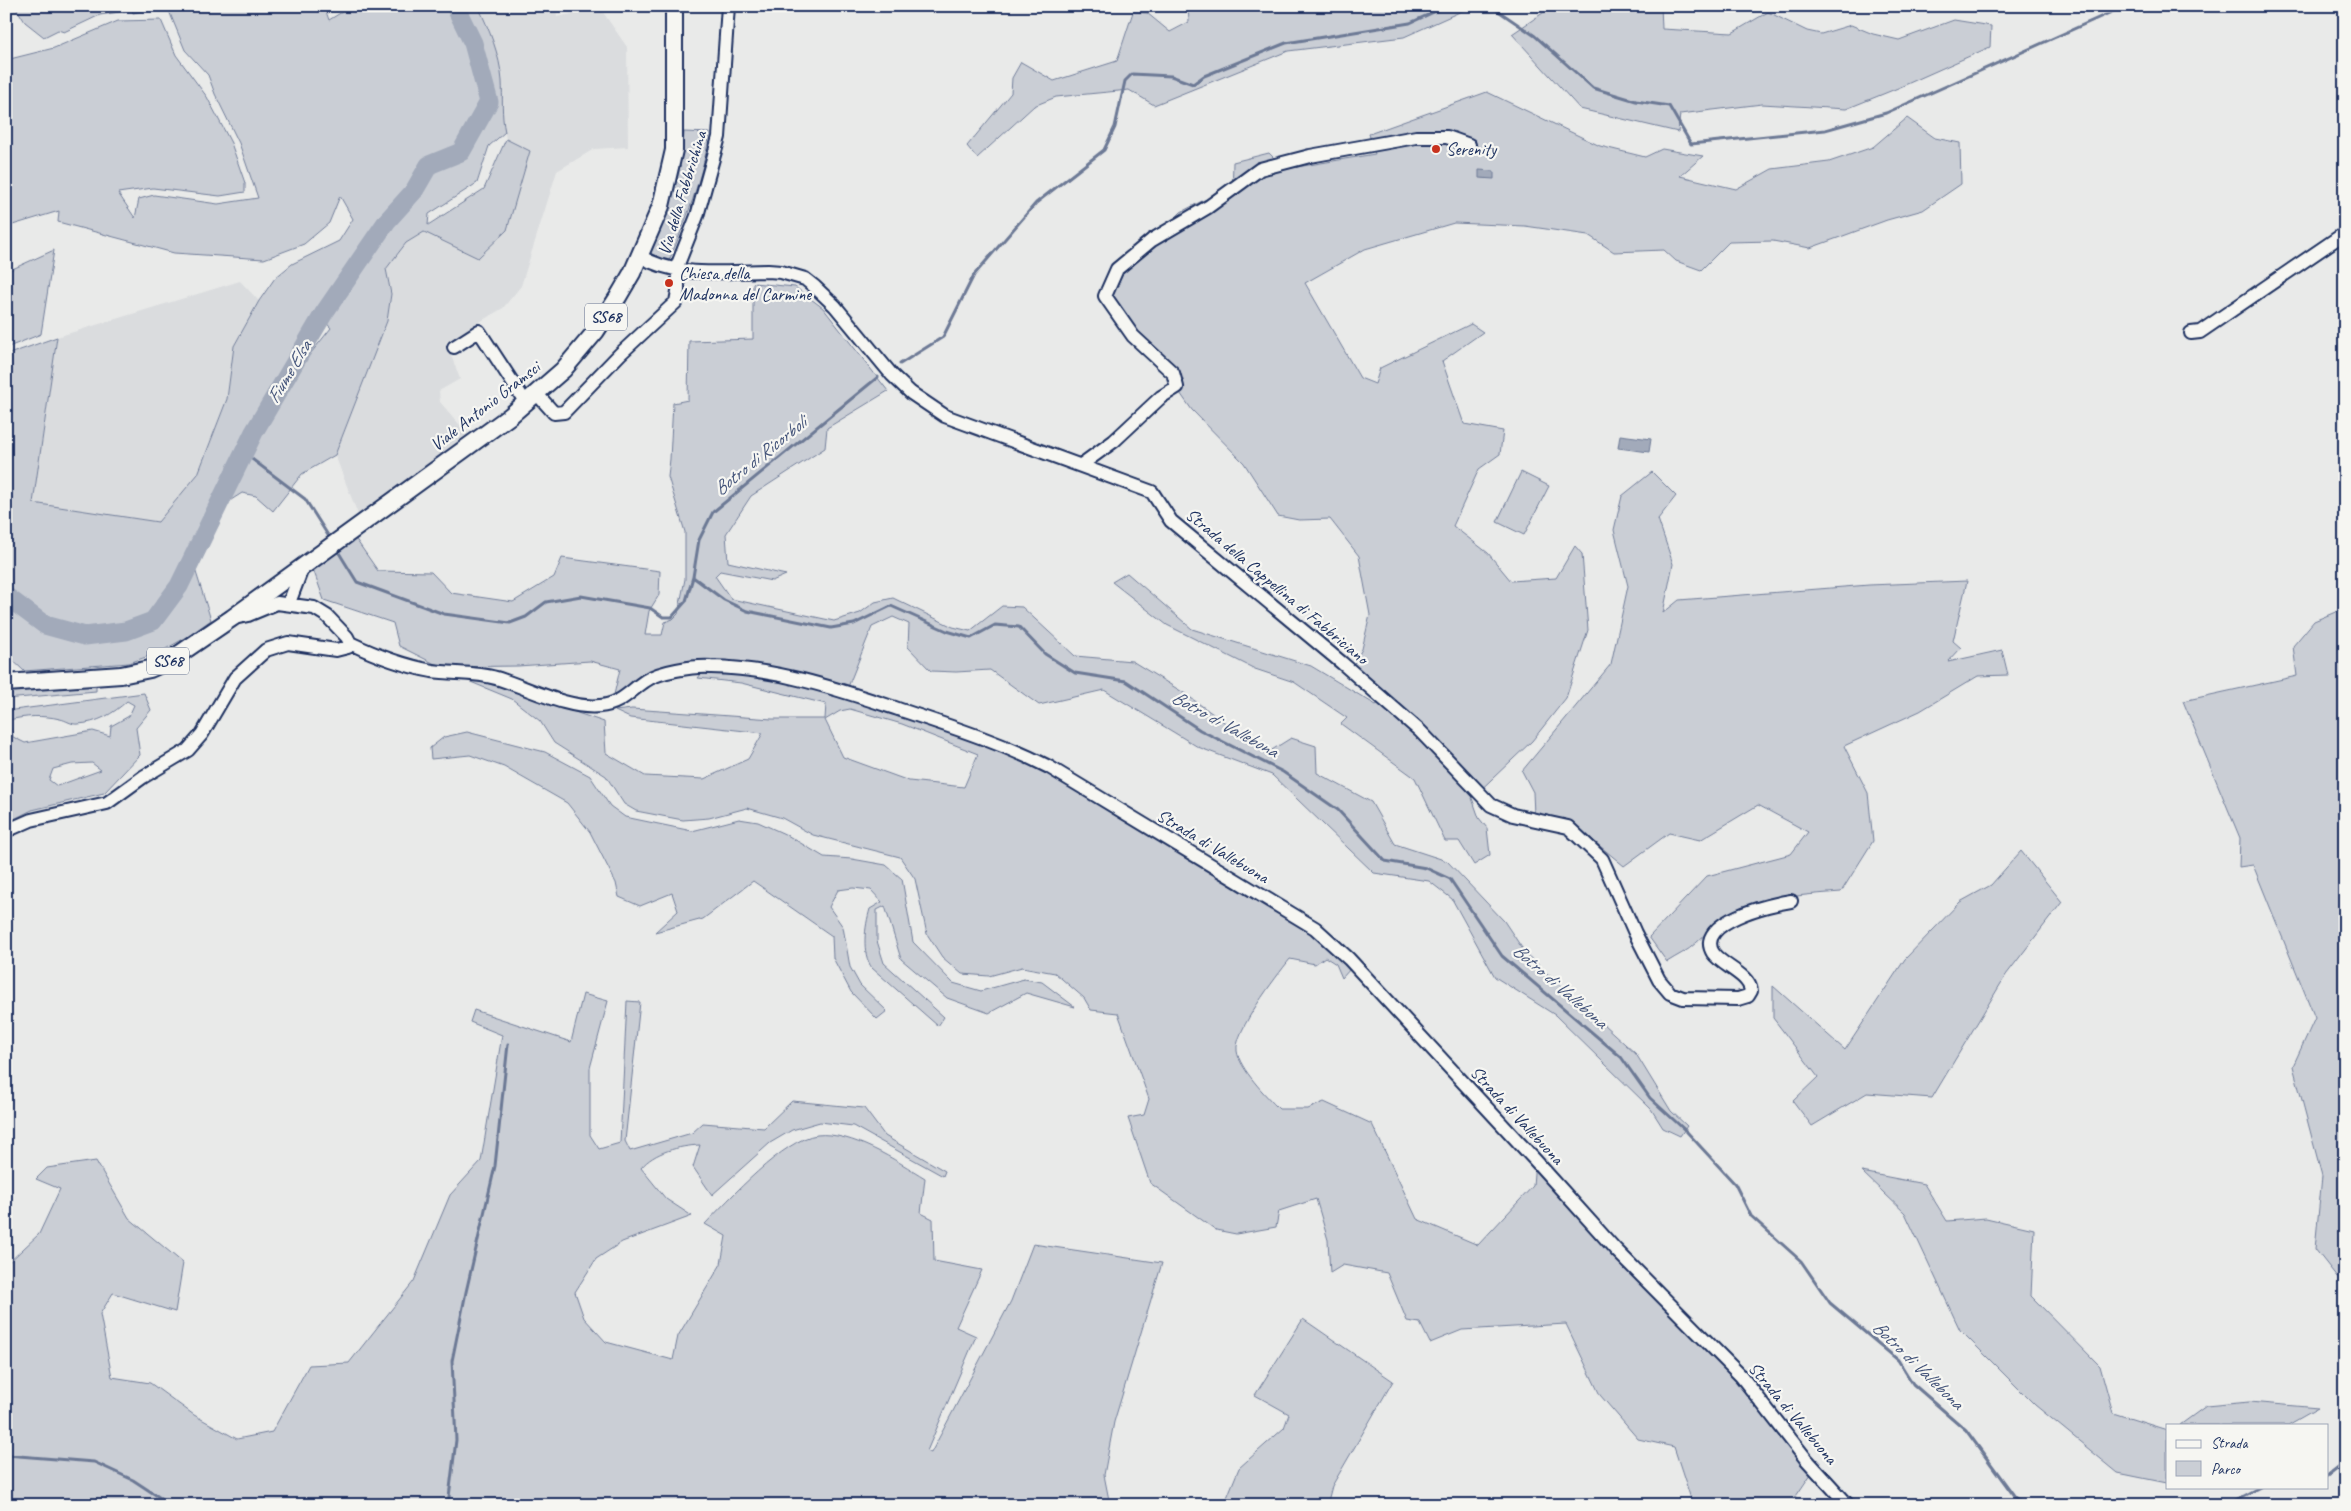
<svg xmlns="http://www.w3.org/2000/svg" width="2351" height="1511" viewBox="0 0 2351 1511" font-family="Caveat,sans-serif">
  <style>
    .built { fill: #dadcde }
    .green { fill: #caced5; stroke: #727e9a; fill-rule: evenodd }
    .water { fill: #a2aaba; stroke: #6c7995 }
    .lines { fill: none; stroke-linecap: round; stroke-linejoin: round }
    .stream { stroke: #6c7995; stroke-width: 3 }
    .river { stroke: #a2aaba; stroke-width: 19 }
    .minor-casing { stroke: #1b2f5e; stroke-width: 16 }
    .major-casing { stroke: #1b2f5e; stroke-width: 20 }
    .minor { stroke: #f6f6f2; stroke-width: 12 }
    .major { stroke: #f6f6f2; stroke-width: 16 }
    .poi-dot { fill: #c8321e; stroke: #f6f6f2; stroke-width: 2 }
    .labels { text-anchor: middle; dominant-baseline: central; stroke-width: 4.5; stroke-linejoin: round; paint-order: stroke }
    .shield { fill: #f6f6f2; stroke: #5d6b8a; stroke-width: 1 }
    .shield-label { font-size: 16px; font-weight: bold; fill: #1b2f5e }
    .poi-label { font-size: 18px; fill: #1b2f5e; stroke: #f6f6f2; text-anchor: start }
    .street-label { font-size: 18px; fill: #1b2f5e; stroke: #f6f6f2 }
    .water-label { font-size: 19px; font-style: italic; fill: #44547a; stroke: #f6f6f2 }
  </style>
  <rect width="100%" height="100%" fill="#e9eae9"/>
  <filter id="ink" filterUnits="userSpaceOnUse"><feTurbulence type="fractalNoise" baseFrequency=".02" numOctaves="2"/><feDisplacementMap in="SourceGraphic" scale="10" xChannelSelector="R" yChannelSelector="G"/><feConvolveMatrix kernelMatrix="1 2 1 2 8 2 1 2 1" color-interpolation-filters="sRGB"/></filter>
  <g filter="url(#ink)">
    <path class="built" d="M478,6H556L557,17L600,8L627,47L628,147L594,149L557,171L521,286L503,308L446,342L460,379L439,391L440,402L478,446L364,530L335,455L387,321L391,294L386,269L406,243L424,232L478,258L530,152L506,139L501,115L502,80L497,60L489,29Z
      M240,281L259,301L234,346L227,399L198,474L158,522L33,503L57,337Z"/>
    <path class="green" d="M15,6H164L133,13L132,10L100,15L64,32L58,30L44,37L25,22Z
      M167,6H324L329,20L342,12L340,6H478C489,29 500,55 502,81C503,98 501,114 505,132L489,146L477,183L429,214L428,225L484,189L506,139L530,151L507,230L478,258L424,232L406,243L386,269L391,294L387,321L335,455L302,474L273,511L256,496L242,493L231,500L225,509L195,569L211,620L187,637L160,652L129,663L24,671L6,654V355L57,337L33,503L158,522L198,474L227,399L234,346L259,301L275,278L292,264L339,241L353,219L340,196L329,223L304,244L264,259L174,253L58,222L59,211L6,227V60L54,48L118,21L161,20L176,55L207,97L231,143L245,183V192L220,196L153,188L118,193L135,218L139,199L154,195L218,204L258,198L239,143L215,94L208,75L185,50ZM320,316L331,328L279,393L274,389Z
      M1188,6H1473L1404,37L1288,51L1154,105L1129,90L1056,97L1034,106L977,158L967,146L1011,93L1012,78L1021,62L1054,81L1117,61L1133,12L1147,13L1170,32L1189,22Z
      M1553,6H1661L1662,29L1732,33L1768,12L1807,31L1821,34L1851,25L1873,34L1899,40L1954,20L1991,26L1990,47L1898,88L1846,109L1762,104L1680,114L1678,132L1580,109L1512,34Z
      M1487,92L1600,146L1645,157L1662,149L1703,156L1680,176L1736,189L1772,169L1829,162L1873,147L1907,118L1935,138L1960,143L1961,184L1923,210L1887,220L1810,248L1773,241L1729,242L1701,270L1676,261L1664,250L1614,252L1588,235L1525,226L1454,223L1365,249L1305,283L1360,378L1375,384L1380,368L1471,324L1483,332L1442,361L1464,424L1503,431L1500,454L1479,469L1453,526L1488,553L1511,581L1556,578L1575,546L1582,554L1588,630L1566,698L1532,741L1472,798L1479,818L1487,828L1490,855L1474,865L1459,841H1445L1415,778L1341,724L1347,718L1294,682L1255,669L1167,625L1112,582L1127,573L1192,629L1311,666L1376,705L1389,696L1352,667L1362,649L1370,615L1359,556L1330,519L1299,520L1278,516L1244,463L1192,410L1112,296L1125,269L1181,212L1204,200L1232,196L1233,162L1269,153L1285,169L1375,154L1369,134Z
      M684,132L710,133C702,179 686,221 668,263L649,256C667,215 682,177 684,132Z
      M54,250L41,334L6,348V272Z
      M753,283L795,287L823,308L888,391L827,428L825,448L751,496L726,534L728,562L786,575L772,581L720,571L715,576L731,599L834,621L860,613L875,602L893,598L953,627L970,631L1002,606L1022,607L1075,656L1132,661L1184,693L1267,753L1291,738L1316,746L1317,773L1371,802L1395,844L1447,861L1504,921L1526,954L1636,1054L1671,1111L1687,1126L1680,1136L1663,1128L1651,1109L1555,1015L1495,977L1452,899L1429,881L1374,873L1272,775L1198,747L1104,690L1039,705L990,670L956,672L931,671L908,647L909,624L893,617L872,627L848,687L807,674L751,666L658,670L613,699L620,669L590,661L518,666L441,667L399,646L393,623L324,600L313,569L355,538L378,571L431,572L451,593L513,602L554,577L562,558L660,571L659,595L649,611L645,635H662L665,622L673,619L678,614L685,579V532L668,477L670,459L673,403L688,400L689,341L753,339Z
      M1521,472L1549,486L1524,535L1497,522Z
      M1652,472L1676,496L1658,519L1673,564L1663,613L1679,600L1869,585L1967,581L1953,641L1961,648L1948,662L2002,650L2008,675L1978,676L1920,711L1844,746L1868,793L1873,841L1841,892C1803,895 1749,898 1718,921C1709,928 1704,937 1696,943C1688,951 1676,956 1667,962L1649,937L1707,876L1791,854L1808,832L1758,805L1700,840L1669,833L1624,866L1577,827L1534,815L1533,792L1522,771L1611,664L1628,586L1614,530L1622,496Z
      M2345,608V1287L2315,1249L2322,1176L2293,1066L2315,1018L2253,865L2239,867L2240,838L2183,701L2297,676L2293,646L2314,621Z
      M701,674L758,676L801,684L991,745L1057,778L1116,816L1246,891L1325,943L1351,968L1342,978L1336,964L1325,957L1315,964L1290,959C1276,977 1234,1031 1237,1051C1239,1068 1267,1097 1279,1109H1308L1324,1102L1372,1124L1417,1219L1478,1245L1533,1186L1535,1160L1753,1399L1811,1474L1790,1505H1693L1674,1447L1638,1439L1600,1395L1566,1324L1462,1330L1430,1343L1420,1323L1407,1321L1387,1273L1343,1265L1330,1273L1328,1240L1316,1199L1279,1211L1276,1227L1236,1234L1216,1230L1150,1183L1128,1118L1144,1115L1149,1099L1118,1013L1091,1010L1084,998L1055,973L1022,967L989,976L962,974L942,957L927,934L915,879L900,857L813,835L782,818L747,808L709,818L683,820L636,811L624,804L606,776L554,743L540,721L512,699L461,678L498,686L604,722L606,753L645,776L704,779L748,759L763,733L630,718L615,711L632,709L772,719H825L826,704L741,683L698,678ZM850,709L902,724L978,754L964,787L909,781L843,757L825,720L840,711Z
      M96,685V691L6,699V689Z
      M144,693L151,710L136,728L140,755L104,793L32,810L6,823V711ZM127,701L134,705L129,716L111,726L110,736L93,731L25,743L13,737L9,720C25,716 43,715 60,719C66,720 72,725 78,724C97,723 113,714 127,701ZM92,763L101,770L57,786L49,780L53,769L72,764Z
      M467,732L545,752L590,776L610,806L625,817L692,831L739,819L758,822L787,835L824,857L852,859L886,865L902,879L913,942L953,983L981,991L1024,979L1042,982L1075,1007L1026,993L989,1013L947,998L901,959L885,906L877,910V941L884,963L944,1017L938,1026L872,968C861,953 865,926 870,909L882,902L871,890L853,888L838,890L829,907L843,927L850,967L860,985L887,1011L877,1019L851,992L833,958L832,936L753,881L703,919L655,932L678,911L672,893L640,906L619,897L616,883L590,832L567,803L504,767L470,755L431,759L430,748L444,737Z
      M2021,851L2062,902L2006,975L1932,1098L1867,1093L1812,1126L1793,1101L1818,1077L1773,1018V986L1845,1050L1905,959L1960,902L1991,885Z
      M583,994L608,1001L590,1068V1135L599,1149L620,1143L627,1001L640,1002L625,1141L630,1151L692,1133L703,1123L764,1128L792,1101L864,1108L885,1136L945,1171L943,1176L853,1126L820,1122L792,1130L770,1143L712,1195L693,1167L700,1145C679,1146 654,1152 641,1168L666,1199L692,1216L622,1242L596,1259L575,1292L584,1318L606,1342L673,1360L678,1336L721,1264L726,1236L705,1224C729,1199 784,1139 817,1135C851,1131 897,1161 925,1178L921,1213L933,1219L934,1261L982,1270L956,1327L976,1336L927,1451L931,1453L1011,1301L1033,1244L1162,1263L1114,1422L1104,1475L1110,1505H6V1265L39,1234L60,1189L36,1179L47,1168L96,1161L129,1218L183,1263L175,1312L113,1293L100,1314L112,1377L150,1383L194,1415L237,1439L272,1432L309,1365L349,1363L414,1281L450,1195L481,1161L502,1035L470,1022L474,1010L571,1042Z
      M1862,1172L1924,1184L1947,1221L1986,1218L2034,1229L2031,1296L2100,1366L2113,1413L2167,1430V1483L2118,1473L2035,1405L1960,1330L1905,1213Z
      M1303,1319L1393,1381L1332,1486L1327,1505H1224L1239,1468L1284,1428L1289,1414L1255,1395Z
      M2249,1402L2318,1408L2288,1425H2180L2206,1406Z"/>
    <path class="water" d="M1479,170L1494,171V179L1479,178Z
      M1620,435L1651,439L1649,452L1618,448Z"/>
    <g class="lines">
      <path class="stream" d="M1491,6L1535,36L1593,88L1636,101L1669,106L1691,144L1825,130L1886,113L2125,6
        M900,364L943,337L974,275L1036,203L1104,150L1115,127L1125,81L1132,74L1171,76L1193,84L1204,76L1286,43L1410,23L1447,6
        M244,453L305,499L331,540
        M336,548L357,582L444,614L510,623L526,617L546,602L581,596L650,608L663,617H672L686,601L693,577L724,600L747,611L831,628L854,624L891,606L947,631L971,638L995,625L1019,627L1045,654L1075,673L1126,681L1200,730L1283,772L1338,810L1385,861L1426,868L1450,879L1502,956L1621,1057L1650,1098L1687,1132L1735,1184L1751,1216L1801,1261L1830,1303L1898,1360L1913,1384L1966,1430L2015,1497L2026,1505
        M693,577L699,540L713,512L878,377
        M6,1455L94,1462L133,1480L171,1505
        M2327,1476L2345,1462
        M448,1505L456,1440L452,1361L466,1292L495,1166L508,1044
        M2226,1505L2260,1487"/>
      <path class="river" d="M6,596L45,625L85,636L126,631L153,621L179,586L254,432L324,313L387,221L414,191L429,165L461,152L489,102L473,43L455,6"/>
      <g class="minor-casing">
        <path id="minor" d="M640,256C677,279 726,271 768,271L781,272L805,279L815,287L835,306L892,375L911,393L945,416L1152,492L1171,521L1342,663L1420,731L1491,805L1513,815L1568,827L1602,859L1635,933L1659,980L1670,993L1683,998L1738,999L1748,996L1751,991C1749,974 1722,966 1713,953C1694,922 1771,904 1791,901
          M2191,333L2200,332L2345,233
          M454,347L479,331L526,403
          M537,394L554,413L564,412L620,354L676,302L678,291V264L697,216L719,137L728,6
          M1081,465L1114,441L1161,397L1177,387L1173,373L1133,336L1105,296L1117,269L1152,240L1208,207L1260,169L1310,156L1416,137H1447L1469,145
          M289,603L303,566
          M234,618L248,615L277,603L314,608L327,616L347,637L350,643
          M350,643C375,655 405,666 432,671C453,674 476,672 496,678C527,687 568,710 600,706C620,705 630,691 645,681C659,671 694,666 711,667C776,668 837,689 898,709C949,726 1000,742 1049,767L1315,928L1349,959L1535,1160L1616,1250L1741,1376L1806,1459L1848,1505
          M6,831L31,820L107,803L143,777L188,750L202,734L235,678L266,650L288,643L336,650L348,647L350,643"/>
      </g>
      <g class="major-casing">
        <path id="major" d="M6,683L121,675L150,669L172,659L232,618L510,416L563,370L596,331L618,297L632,273L661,206L674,150V6"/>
      </g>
      <use href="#minor" class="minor"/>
      <use href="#major" class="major"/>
    </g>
  </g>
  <g class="poi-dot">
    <circle cx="1436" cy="149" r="5"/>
    <circle cx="669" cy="283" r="5"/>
  </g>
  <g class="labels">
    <g class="shield">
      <rect x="585" y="303.5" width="42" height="27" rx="4"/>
      <rect x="147" y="647.5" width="42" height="27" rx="4"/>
    </g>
    <g class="shield-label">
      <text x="606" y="317">SS68</text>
      <text x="168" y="661">SS68</text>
    </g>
    <g class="poi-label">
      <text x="1446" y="149">Serenity</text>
      <text x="679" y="273">Chiesa della<tspan x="679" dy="21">Madonna del Carmine</tspan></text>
    </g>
    <g class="street-label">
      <text transform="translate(682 193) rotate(-73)">Via della Fabbrichina</text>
      <text transform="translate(485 406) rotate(-38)">Viale Antonio Gramsci</text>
      <text transform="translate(1277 586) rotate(40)">Strada della Cappellina di Fabbriciano</text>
      <text transform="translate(1213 846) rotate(31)">Strada di Vallebuona</text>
      <text transform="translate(1517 1115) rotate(47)">Strada di Vallebuona</text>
      <text transform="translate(1793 1413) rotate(50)">Strada di Vallebuona</text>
    </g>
    <g class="water-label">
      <text transform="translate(289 372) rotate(-59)">Fiume Elsa</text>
      <text transform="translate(760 456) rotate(-39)">Botro di Ricorboli</text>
      <text transform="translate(1225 724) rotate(29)">Botro di Vallebona</text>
      <text transform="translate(1560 986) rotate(41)">Botro di Vallebona</text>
      <text transform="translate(1918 1365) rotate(44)">Botro di Vallebona</text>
    </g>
  </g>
  <rect width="2351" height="1511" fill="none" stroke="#f6f6f2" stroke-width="25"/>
  <rect x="12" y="12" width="2326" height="1486" fill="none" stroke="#1b2f5e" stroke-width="2" filter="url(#ink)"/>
  <rect x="2166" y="1424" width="162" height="65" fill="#f6f6f2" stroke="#9ea6b7"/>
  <rect x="2176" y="1440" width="25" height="8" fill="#f6f6f2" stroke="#9ea6b7"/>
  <text x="2211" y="1448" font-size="15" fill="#1b2f5e">Strada</text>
  <rect x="2176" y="1461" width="25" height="15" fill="#caced5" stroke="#9ea6b7"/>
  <text x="2211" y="1474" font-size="15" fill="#1b2f5e">Parco</text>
</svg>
